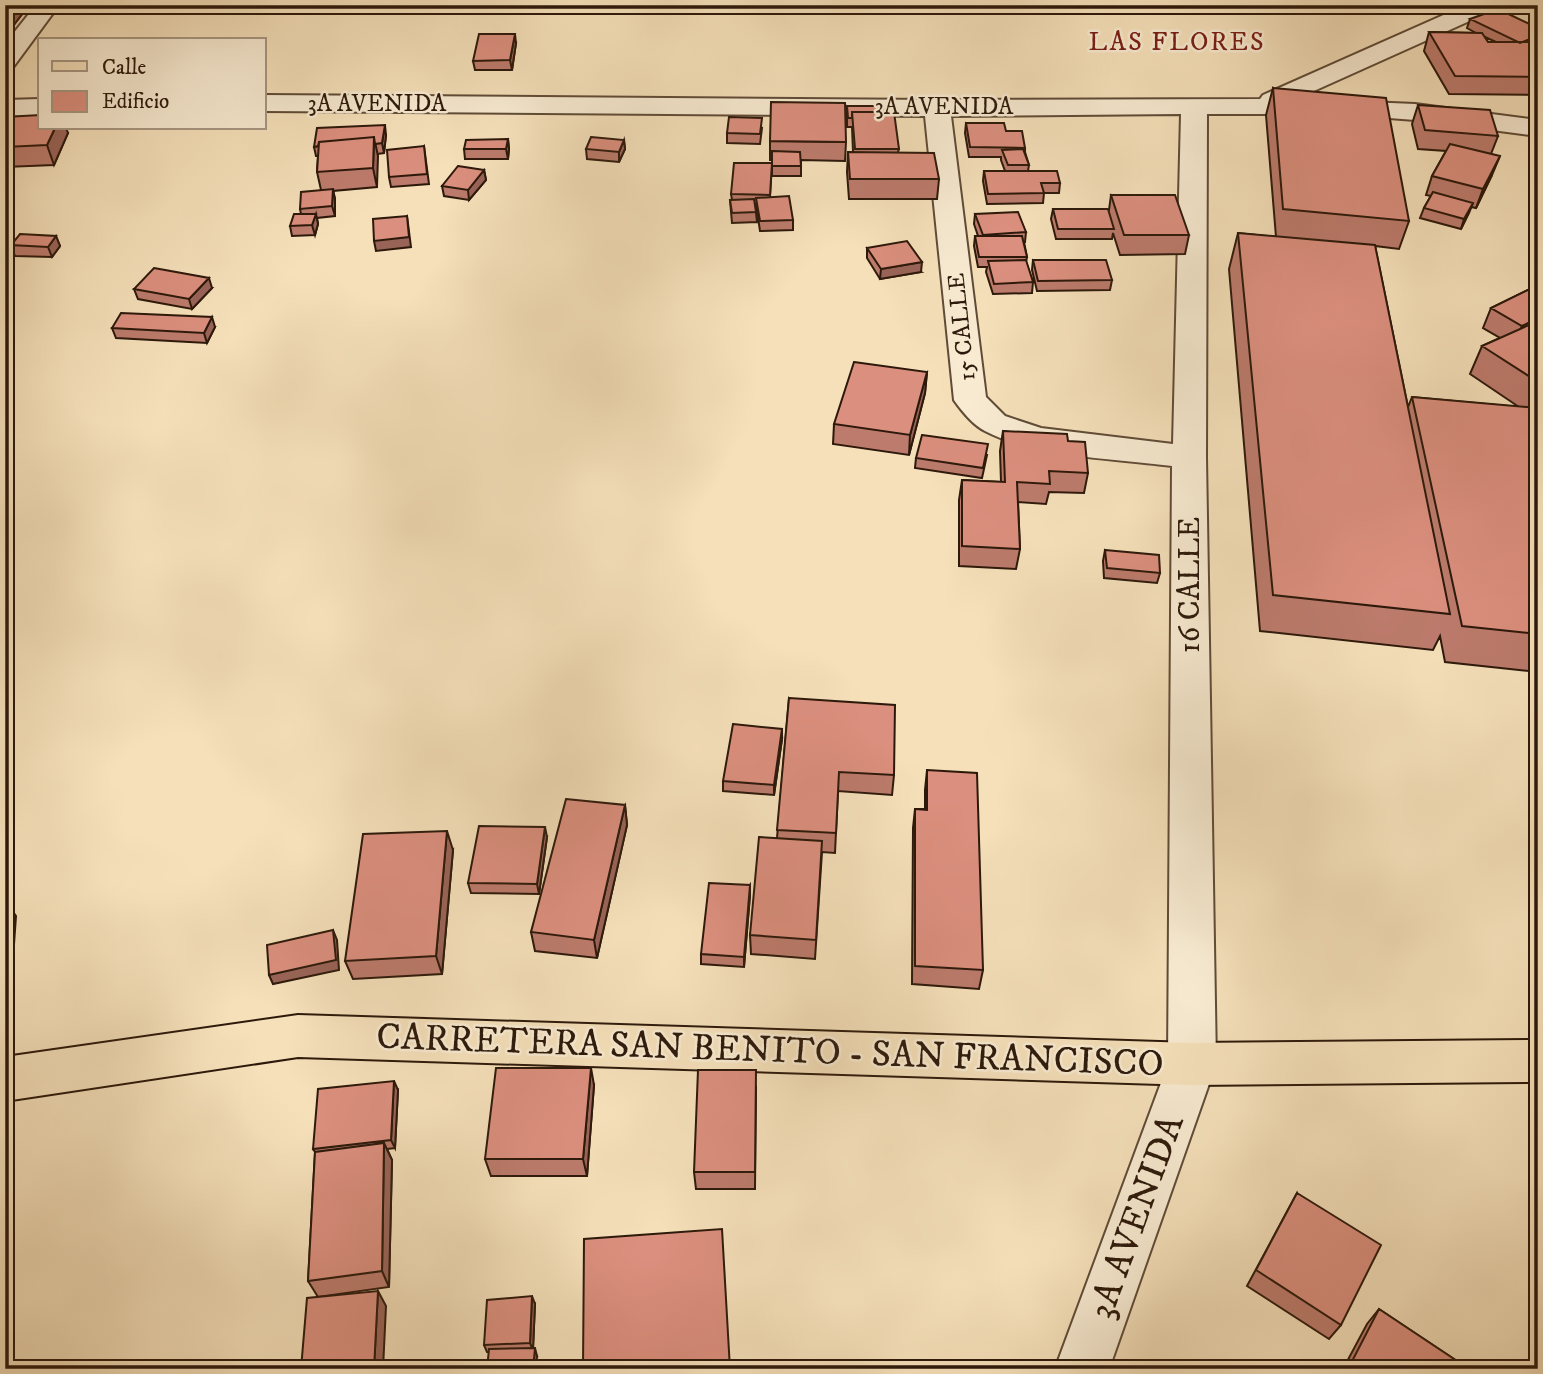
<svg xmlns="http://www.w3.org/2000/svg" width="1543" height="1374" viewBox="0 0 1543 1374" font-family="'IM FELL DW Pica',serif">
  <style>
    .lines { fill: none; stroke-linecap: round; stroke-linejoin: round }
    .street-casing { stroke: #5f4b37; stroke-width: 4 }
    .primary-casing { stroke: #2d190b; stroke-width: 4 }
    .street { fill: #f8ebd2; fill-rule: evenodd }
    .primary { fill: #f5e0ba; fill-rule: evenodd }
    .wall { fill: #bc7b6c; stroke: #2d190b; stroke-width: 2; fill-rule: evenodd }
    .shaded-wall { fill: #996458; stroke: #2d190b; stroke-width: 2 }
    .building { fill: #db8f7e; stroke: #2d190b; stroke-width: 2 }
    .labels { text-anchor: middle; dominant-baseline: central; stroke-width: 5; stroke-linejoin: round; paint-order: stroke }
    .far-street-label { font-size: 24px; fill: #2d190b; stroke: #f8ebd2 }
    .far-neighbourhood-label { font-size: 26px; letter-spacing: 2px; fill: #7a1f14; stroke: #f8ebd2 }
    .street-label { font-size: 30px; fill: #2d190b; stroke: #f8ebd2 }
    .near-street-label { font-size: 37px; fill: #2d190b; stroke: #f8ebd2 }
  </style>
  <rect width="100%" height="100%" fill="#f5e0ba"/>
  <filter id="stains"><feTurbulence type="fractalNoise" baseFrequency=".00286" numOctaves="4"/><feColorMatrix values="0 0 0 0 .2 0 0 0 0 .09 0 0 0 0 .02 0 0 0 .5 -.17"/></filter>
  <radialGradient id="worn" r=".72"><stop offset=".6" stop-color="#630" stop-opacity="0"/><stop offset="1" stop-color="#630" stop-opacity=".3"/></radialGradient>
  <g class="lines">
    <g class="street-casing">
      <path id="street" d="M36,5H59L14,66L5,68V44Z
        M1466,5H1497L1494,10L1296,99L1415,104L1538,120V136L1415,120L1337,114H1207L1206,457L1216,1064L1109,1369H1055L1168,1064L1172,466C1114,458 1037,458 985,431C973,425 961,410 954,400L925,116L264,111V95L937,100L1260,99L1263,95ZM1181,114L1173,444L1041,428L1005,416L986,397L951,116Z
        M40,99V115L5,116V100Z"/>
    </g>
    <g class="primary-casing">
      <path id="primary" d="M298,1015L1192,1043L1538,1040V1082L1192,1085L298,1057L5,1101V1057Z"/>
    </g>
    <use href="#street" class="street"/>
    <use href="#primary" class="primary"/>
  </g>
  <path class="wall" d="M5,5L26,9L13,26H10L11,30L5,38Z
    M1470,19L1538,28V44L1532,46L1538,55V95L1449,94L1424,51L1429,32L1476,33L1467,28ZM1485,37L1496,42H1488Z
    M516,43L512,70H475L473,61Z
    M1273,88L1409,221L1399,249L1375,246L1408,407L1412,397L1519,407L1470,374L1482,346L1500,338L1483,328L1491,308L1538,285V672L1445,662L1440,636L1433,650L1260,631L1229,269L1238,233L1276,237L1266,115Z
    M1418,105L1498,136L1491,154L1492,175L1476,208L1471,207L1461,229L1420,218L1424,208L1431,196L1426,195L1432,176L1446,151L1418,149L1412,124Z
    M847,106L884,112L899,149L898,152L939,179L937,199H849L847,172L848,152H853L852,127H847Z
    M5,117L68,133L54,165L5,167Z
    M966,123L1006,131L1025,148V152L1029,165L1028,171L1060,183L1059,193H1044L1043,203L987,204L983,181L984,171H1005L1001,160V157H969L965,133Z
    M762,128L760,144L727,143V133Z
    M386,135L384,153L377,154V187L333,191L335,199V216L317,218L318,224L315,235L292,236L290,226L301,214L300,209L321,190L317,172L318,156H316L314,147Z
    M508,139L509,149L508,159H465L464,149Z
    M624,140L625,149L619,162L587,159L586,149Z
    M770,141L846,142L845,161L801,160V176H772V160H770Z
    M424,146L429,184L391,187L389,177Z
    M772,163L770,197L793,220V230L760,231L756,204H755L757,222L732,223L730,200H732L731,194Z
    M484,170L486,180L469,200L444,196L442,186Z
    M1111,195L1189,235L1185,254L1120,255L1113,233L1112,239H1056L1051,219L1053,209L1109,210Z
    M975,214L1026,232L1025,242H1024L1027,257L1026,262L1033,282L1032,293L993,294L986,272L987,267H978L974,246L975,236H978L974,224Z
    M56,236L60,246L52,257L15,256L11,245Z
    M867,248L921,272L880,279L867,258Z
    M1033,260L1112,280L1110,290L1037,291L1032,270Z
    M212,288L192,309L138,299L134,289Z
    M215,327L207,343L116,338L112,328Z
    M927,372L925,393L909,455L833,444L834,424Z
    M1003,431L1068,441L1088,473L1084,493L1049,492L1046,504L1018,502L1020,549L1016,569L959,566V500L962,480L1001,482L1000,451Z
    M987,455L982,478L915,468L916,458Z
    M1105,550L1160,573L1157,583L1104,578L1103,561Z
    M789,698L894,775L892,795L838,791L835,853L822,852L815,959L751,954L750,935L777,838Z
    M782,739L774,795L723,791V781Z
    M927,770L983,970L979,989L912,984L913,828L915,809H925V790Z
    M625,805L627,825L597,958L535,951L531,932Z
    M547,837L539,894L471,893L468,883Z
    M453,850L442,974L353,979L345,961Z
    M750,885V895L744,967L701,964V954Z
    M594,1085L587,1176H491L485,1159Z
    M756,1088L755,1189H696L694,1172Z
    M398,1090L395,1148L387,1149L392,1160L389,1287L318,1297L308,1281L315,1152L313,1149Z
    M1297,1193L1341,1325L1329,1339L1247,1286Z
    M535,1304L533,1348L537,1356L487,1352L484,1345Z
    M1379,1309L1469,1369H1343L1367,1324Z"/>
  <path class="shaded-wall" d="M19,5H25L26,9L13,26L9,17Z
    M5,14L11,30L5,38Z
    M515,34L516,43L512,70L510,60Z
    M1538,36V44L1517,52L1520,43Z
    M385,125L386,135L384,153L382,143Z
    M55,128H66L68,133L54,165L47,145Z
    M374,137L378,156L377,187L373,168Z
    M508,139L509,149L508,159L506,149Z
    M624,140L625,149L619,162V152Z
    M1500,156L1492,175L1476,208L1483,189Z
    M484,170L486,180L469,200L468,190Z
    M333,189L335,199V216L332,206Z
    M1473,203L1469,213L1461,229L1464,219Z
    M316,214L318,224L315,235L312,225Z
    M407,216L411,247L376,251L374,241Z
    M56,236L60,246L52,257L48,247Z
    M922,262L921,272L880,279L881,269Z
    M209,278L212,288L192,309L189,299Z
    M212,317L215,327L207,343L204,333Z
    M1538,318V333L1513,346L1522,326Z
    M927,372L925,393L909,455L910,435Z
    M782,729V739L774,795V785Z
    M625,805L627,825L597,958L594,940Z
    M545,827L547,837L539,894L537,884Z
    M447,831L453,850L442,974L436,956Z
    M750,885V895L744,967V957Z
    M5,900L16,916L10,1001L5,1002Z
    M333,930L337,940L339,970L273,984L269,975Z
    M591,1068L594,1085L587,1176L583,1159Z
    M394,1081L398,1090L395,1148L391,1140Z
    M384,1143L392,1160L389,1287L382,1271Z
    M378,1291L386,1306L383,1369H374Z
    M532,1296L535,1304L533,1350L530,1343Z
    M535,1348L537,1356L536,1369H533Z"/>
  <path class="building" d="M5,5H19L9,17H6L5,14Z
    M1498,9L1538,28V36L1520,43L1470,19Z
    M1429,32L1482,33L1488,42H1530L1538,55V77L1455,76Z
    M479,34H515L510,60L473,61Z
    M1273,88L1386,98L1409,221L1283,209Z
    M771,102L845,103L846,142L770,141Z
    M1418,105L1490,110L1498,136L1425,130Z
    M847,106H883L884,112H852V118H848Z
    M852,112H894L899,149H855Z
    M40,115V128H55L47,145L5,147V117Z
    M729,117L762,118L760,134L727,133Z
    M966,123H1004L1006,131H1022L1025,148L970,147Z
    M385,125L382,143L375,144L374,137L319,142L318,146L314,147L317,128Z
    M374,137L373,168L317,172L319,142Z
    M591,137L624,140L619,152L586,149Z
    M508,139L506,149H464L466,140Z
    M1450,144L1500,156L1483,189L1432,176Z
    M424,146L427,174L389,177L387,150Z
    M1023,149L1029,165H1008L1002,150Z
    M772,151L800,152L801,166H772Z
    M848,152L934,153L939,179H850Z
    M734,163H772L770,195L731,194Z
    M458,166L484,170L468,190L442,186Z
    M984,171H1057L1060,183H1041L1044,193L988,194Z
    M333,189L332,206L300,209L301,192Z
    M1433,192L1473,203L1464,219L1424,208Z
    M1111,195H1175L1189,235H1124Z
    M789,196L793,220L760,221L756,198Z
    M754,199L756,212L732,213L730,200Z
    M1053,209H1108L1114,229H1058Z
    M1018,212L1026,232L983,235L975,214Z
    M294,214H316L312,225L290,226Z
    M407,216L409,237L374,241L373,219Z
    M1238,233L1375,245L1450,614L1273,595Z
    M20,234L56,236L48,247L11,245Z
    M975,236H1022L1027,257H979Z
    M907,241L922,262L881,269L867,248Z
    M1026,260L1033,282L994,284L988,261Z
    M1033,260H1106L1112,280L1038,281Z
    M154,268L209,278L189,299L134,289Z
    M1538,285V318L1522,326L1491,308Z
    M121,313L212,317L204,333L112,328Z
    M1538,321V382L1482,346Z
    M854,362L927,372L910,435L834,424Z
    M1412,397L1538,408V634L1462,626Z
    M1003,431L1067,434L1068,441L1085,442L1088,473L1049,471L1050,484L1017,482L1020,549L962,546V480L1005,482Z
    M922,435L988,444L983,468L916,458Z
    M1105,550L1159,555L1160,573L1107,568Z
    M789,698L895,705L894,775L839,772L836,833L777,830Z
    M733,724L782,729L774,785L723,781Z
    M927,770L977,773L983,970L915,966V809L927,810Z
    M566,799L625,805L594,940L531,932Z
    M479,826L545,827L537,884L468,883Z
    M447,831L436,956L345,961L363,834Z
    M759,837L822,841L816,940L750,935Z
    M709,883L750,885L744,957L701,954Z
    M333,930L336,960L269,975L267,945Z
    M496,1068H591L583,1159H485Z
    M698,1070H756L755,1172H694Z
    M394,1081L391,1140L313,1149L318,1089Z
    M384,1143L382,1271L308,1281L315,1152Z
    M1297,1193L1381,1245L1341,1325L1256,1270Z
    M722,1229L730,1369H583L584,1239Z
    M378,1291L374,1369H301L307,1298Z
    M532,1296L530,1343L484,1345L487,1300Z
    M1379,1309L1469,1369H1348Z
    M535,1348L533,1369H487L489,1349Z"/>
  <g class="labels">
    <g class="far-street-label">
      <text x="377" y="104">3A AVENIDA</text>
      <text x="944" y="107">3A AVENIDA</text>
      <text transform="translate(962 327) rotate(-96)">15 CALLE</text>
    </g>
    <g class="far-neighbourhood-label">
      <text x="1177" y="42">LAS FLORES</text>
    </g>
    <g class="street-label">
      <text transform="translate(1190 585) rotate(-90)">16 CALLE</text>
    </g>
    <g class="near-street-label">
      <text transform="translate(770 1051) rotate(2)">CARRETERA SAN BENITO - SAN FRANCISCO</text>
      <text transform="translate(1137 1217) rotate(-70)">3A AVENIDA</text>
    </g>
  </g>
  <rect width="1543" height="1374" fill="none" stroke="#f5e0ba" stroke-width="28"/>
  <rect x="7" y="7" width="1529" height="1360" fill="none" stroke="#2d190b" stroke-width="3.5"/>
  <rect x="14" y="14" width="1515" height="1346" fill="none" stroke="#2d190b" stroke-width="2"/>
  <rect x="38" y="38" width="228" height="91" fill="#f8ebd2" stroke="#a79782" stroke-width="2"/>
  <rect x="52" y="61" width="35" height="10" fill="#f5e0ba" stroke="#a79782" stroke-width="2"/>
  <text x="102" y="74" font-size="21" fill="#2d190b">Calle</text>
  <rect x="52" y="91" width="35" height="21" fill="#db8f7e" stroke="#a79782" stroke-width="2"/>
  <text x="102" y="108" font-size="21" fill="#2d190b">Edificio</text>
  <rect width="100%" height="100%" filter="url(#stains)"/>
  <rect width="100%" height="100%" fill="url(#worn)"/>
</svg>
